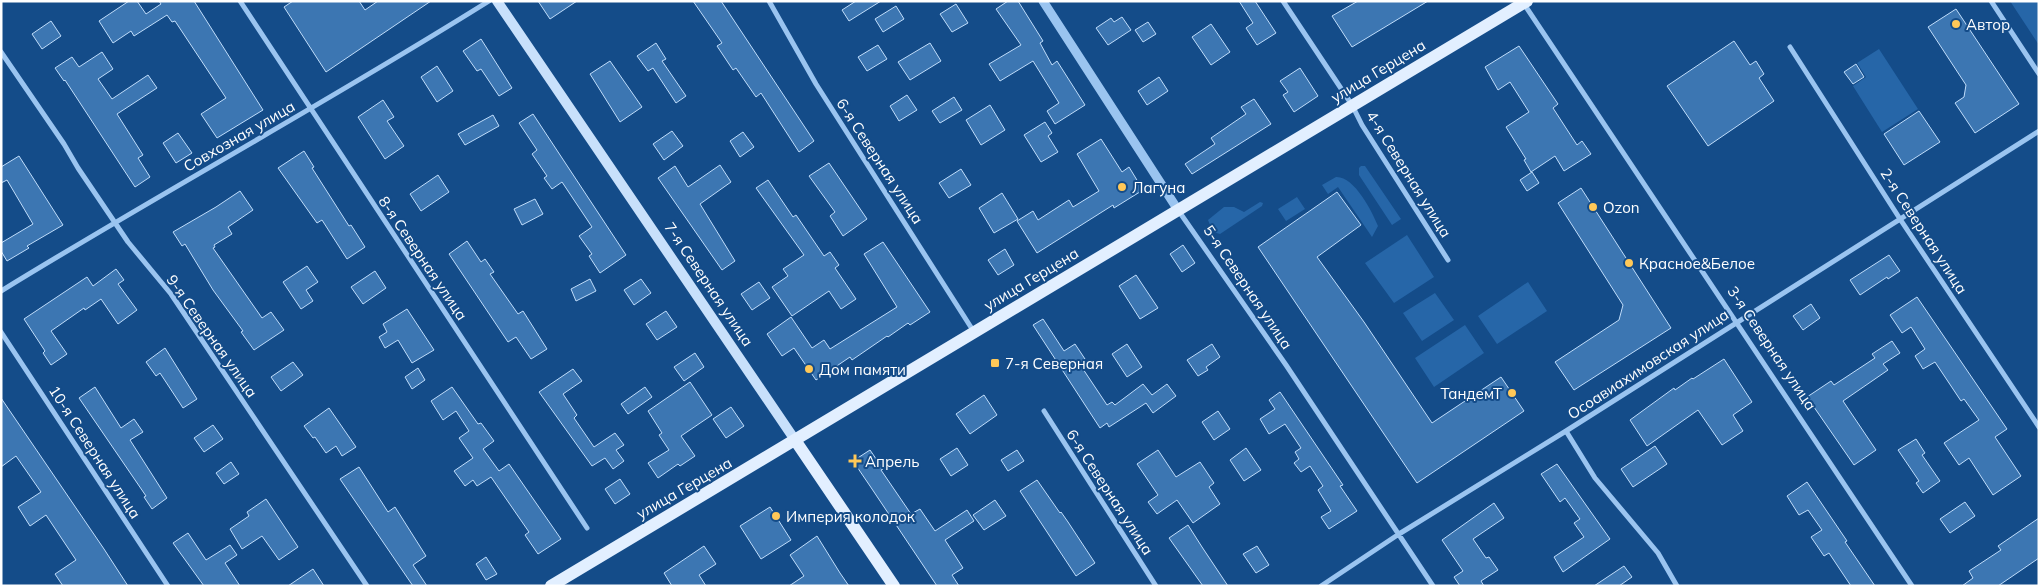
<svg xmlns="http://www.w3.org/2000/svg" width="2040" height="587" viewBox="0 0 2040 587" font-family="Mulish,sans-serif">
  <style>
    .green { fill: #2666a8 }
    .building { fill: #3c76b2; stroke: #c0ddfb }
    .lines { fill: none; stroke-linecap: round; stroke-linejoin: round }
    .minor { stroke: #9ac4f0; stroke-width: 5 }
    .tertiary { stroke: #9ac4f0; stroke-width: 9 }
    .secondary { stroke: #c8e0fb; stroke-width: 10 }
    .primary { stroke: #e2efff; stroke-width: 12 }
    .poi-dot { fill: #ffc858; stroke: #144c89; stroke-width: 2 }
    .labels { text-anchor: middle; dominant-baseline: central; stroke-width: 4; stroke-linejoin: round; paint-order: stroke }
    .poi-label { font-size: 15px; fill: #fff; stroke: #144c89; text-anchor: start }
    .street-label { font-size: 15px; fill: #fff; stroke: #144c89 }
  </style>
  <rect width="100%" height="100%" fill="#144c89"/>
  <path class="green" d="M2010,1H2039V45Z
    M1879,49L1918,109L1882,132L1853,86L1866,77L1857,63Z
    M1361,166H1365L1401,219L1392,225L1359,175V168Z
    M1336,177C1354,176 1372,211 1378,226L1372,237L1338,187L1328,194L1322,185Z
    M1297,197L1305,209L1286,221L1278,209Z
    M1260,202L1263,203L1262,206L1220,234L1213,232L1208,220L1224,207H1234L1244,212Z
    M1407,235L1434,277L1394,303L1365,263Z
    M1528,282L1547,311L1497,344L1478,316Z
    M1435,293L1454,320L1422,341L1403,313Z
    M1465,325L1484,353L1434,387L1415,358Z"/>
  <path class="building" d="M129,1H137L146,14L161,4L159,1H194L263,110L217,138L201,114L226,98L175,21L172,22L167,15L134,36L131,31L113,43L99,21Z
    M293,1H359L365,10L378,1H431L326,72L284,7Z
    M538,1H577L550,19Z
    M693,1H721L814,141L799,152L761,93L756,97L736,68L733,70L717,46L722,43Z
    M856,1H881L849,21L842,10Z
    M1008,1H1018L1043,41L1040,43L1052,65L1057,61L1085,105L1055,124L1047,111L1059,103L1033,61L1000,81L989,64L1021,45L996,9Z
    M1239,1H1255L1276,33L1257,45L1246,28L1253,23Z
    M1358,1H1428L1352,47L1332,16Z
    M956,4L968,23L952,32L940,14Z
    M896,6L904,19L883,32L875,19Z
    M1956,9L2019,104L1975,133L1955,103L1964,97L1966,85L1928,27Z
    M1122,17L1131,30L1108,45L1096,28L1111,18L1114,22Z
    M51,21L61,36L42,49L32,34Z
    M1148,22L1156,34L1143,42L1135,30Z
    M1211,24L1230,52L1211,65L1192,37Z
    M481,39L512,88L499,96L481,69L477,71L463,51Z
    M1734,41L1750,65L1756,61L1764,74L1759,78L1774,101L1708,146L1667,86Z
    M656,43L666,59L662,61L686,96L676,103L653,68L648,71L637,56Z
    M930,43L941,61L910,80L898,62Z
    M878,45L887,59L867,71L858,57Z
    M1519,46L1558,104L1553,108L1577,145L1582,141L1591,154L1564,171L1555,156L1531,172L1524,160L1526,159L1506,127L1529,112L1510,82L1498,90L1485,67Z
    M102,52L113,69L98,79L112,99L148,75L157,88L117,114L143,155L138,158L150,177L135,187L65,80L64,81L55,68L72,57L79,67Z
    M610,61L642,107L620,122L590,74Z
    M1856,64L1864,77L1853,84L1844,72Z
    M437,66L453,91L437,102L421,77Z
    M1300,68L1318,96L1294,112L1283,95L1288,92L1280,81Z
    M1159,77L1168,91L1147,105L1138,91Z
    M907,95L917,110L899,121L890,106Z
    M954,97L962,110L940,123L932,111Z
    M1254,99L1271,124L1192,174L1185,164L1215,144L1211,138L1246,114L1241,107Z
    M383,100L394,117L387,121L404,146L385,159L358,117Z
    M990,105L1005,130L981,145L966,120Z
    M1919,111L1940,142L1904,165L1884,134Z
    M533,114L626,255L600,273L589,256L592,254L579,236L592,227L562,182L552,189L544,178L547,176L532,154L537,150L519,123Z
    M493,115L499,126L465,145L458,134Z
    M1045,122L1052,133L1048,136L1058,152L1041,162L1024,135Z
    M672,131L683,146L664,160L653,144Z
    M743,132L754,147L740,157L730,141Z
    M178,133L192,153L176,163L163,143Z
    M1101,139L1122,172L1129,167L1143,190L1114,208L1113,205L1037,253L1017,221L1033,211L1038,220L1069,200L1073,207L1099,191L1077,154Z
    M304,151L314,167L312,168L349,226L351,225L365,247L347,259L322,220L317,223L278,168Z
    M19,156L63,225L27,246L29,248L7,261L1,251V243L33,224L7,180L1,183V167Z
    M829,163L867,219L843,236L830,216L835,212L809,176Z
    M720,165L731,182L700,204L735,261L722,270L658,178L675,166L688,187Z
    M961,169L971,185L949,198L939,183Z
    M1532,172L1539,183L1527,191L1520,180Z
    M438,175L449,192L421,211L410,194Z
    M768,180L793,217L796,215L824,256L830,252L839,265L835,268L856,299L841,309L829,291L792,316L772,287L788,276L783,269L804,255L756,188Z
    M1581,188L1671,328L1574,390L1555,362L1619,320L1623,305L1558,203Z
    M240,191L253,210L228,227L232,234L214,245L215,247L213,248L262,318L271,312L284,330L254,350L241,332L243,331L213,290L185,244L182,246L173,232L216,207Z
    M1337,192L1361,225L1317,257L1364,322L1432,423L1501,377L1524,411L1417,483L1258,247Z
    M1002,193L1018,219L994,233L979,208Z
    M535,199L543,214L522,225L514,209Z
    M467,241L481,262L485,259L494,272L490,274L518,314L523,311L547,349L531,359L516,337L508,342L449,254Z
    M883,242L930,312L910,325L908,323L888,337L887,336L852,360L850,357L816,380L794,348L782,356L767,334L791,317L812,348L824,340L830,349L897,307L864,254Z
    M1183,245L1195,263L1182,272L1170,254Z
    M1005,249L1014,265L998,275L988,260Z
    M1889,255L1900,271L1888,279L1887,277L1860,295L1850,280Z
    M307,266L318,282L306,290L313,301L301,309L283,282Z
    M116,269L124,280L118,284L137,310L118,324L101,299L85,310L84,308L51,331L67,354L51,365L43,353L45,351L24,319L87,277L93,286Z
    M375,271L386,288L363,304L351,287Z
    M1136,275L1158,308L1140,319L1119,286Z
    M590,279L596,291L576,301L571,289Z
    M641,279L651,293L634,305L624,290Z
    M759,282L770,298L752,310L741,294Z
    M1917,297L2007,429L1995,437L2021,476L1993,495L1969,458L1959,465L1944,443L1979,420L1964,399L1961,401L1935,362L1923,369L1915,356L1925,349L1911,327L1902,333L1890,315Z
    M1811,304L1820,318L1803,330L1793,316Z
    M407,309L434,350L412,363L398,340L385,348L379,337L387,332L383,324Z
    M666,311L677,327L657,340L646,324Z
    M1043,319L1064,351L1075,344L1085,359L1079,363L1107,405L1112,402L1115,405L1143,384L1152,395L1167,384L1176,396L1153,413L1146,403L1109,427L1107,423L1100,428L1033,325Z
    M1892,341L1900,353L1883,364L1888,370L1843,401L1876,450L1854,465L1807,397L1831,381L1834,385L1875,358L1872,354Z
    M1127,344L1142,367L1127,377L1112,354Z
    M1212,344L1220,357L1206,367L1208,370L1198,376L1187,360Z
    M165,348L197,399L183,408L160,373L156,376L146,362Z
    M695,353L704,367L684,381L674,367Z
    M1724,359L1752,402L1733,415L1743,431L1722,445L1698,410L1647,446L1630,420L1674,388L1675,390L1692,378L1693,379Z
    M293,362L303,375L281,391L271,377Z
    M418,368L425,380L412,389L405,377Z
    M573,369L582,381L563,394L577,415L574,418L594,447L615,433L624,445L616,450L624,461L613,469L605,458L592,466L539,392Z
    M690,382L712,415L681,436L695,456L680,466L678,464L658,478L648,463L669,450L659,435L662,433L648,411Z
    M95,387L121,428L134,419L143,432L130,440L167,498L152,509L144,497L146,496L79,398Z
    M452,387L478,424L481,423L494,441L483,449L499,471L509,464L561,539L538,554L525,535L529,532L491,477L477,486L473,480L465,486L454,471L473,458L459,438L469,431L456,411L443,420L431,401Z
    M645,387L652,397L628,414L621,404Z
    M1280,392L1343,485L1340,486L1357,511L1329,529L1321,517L1331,511L1318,490L1323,486L1310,466L1301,472L1294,463L1299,459L1295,452L1301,448L1285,424L1269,434L1260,419L1275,409L1269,400Z
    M984,395L997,415L970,434L956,414Z
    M1,398L104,549L128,586H63L55,574L76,560L46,515L30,526L18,507L41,492L16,456L1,467Z
    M731,407L744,426L726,438L713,419Z
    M329,408L356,447L342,456L336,446L326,453L315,437L313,438L304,426Z
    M1218,411L1230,429L1214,440L1202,422Z
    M213,425L223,439L204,452L194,438Z
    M1916,439L1925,453L1922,455L1940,481L1923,493L1916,483L1919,481L1898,450Z
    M1655,446L1667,464L1633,487L1621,469Z
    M957,448L968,465L951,476L940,459Z
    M1246,448L1261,470L1244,481L1230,460Z
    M870,450L883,469L881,470L911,514L920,509L935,531L967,510L974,521L945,540L963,568L952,575L959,586H937L870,486L853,461Z
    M1017,450L1024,461L1008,471L1001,460Z
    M1158,450L1176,477L1200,462L1214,483L1209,487L1220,504L1193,523L1177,500L1157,514L1148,502L1158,495L1137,464Z
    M231,462L239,474L224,484L216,473Z
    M1557,464L1610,539L1563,572L1554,557L1584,537L1574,523L1580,519L1565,498L1560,502L1541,474Z
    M359,467L388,512L395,507L426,556L413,565L427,586H413L340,479Z
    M620,479L630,494L615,504L605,489Z
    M1037,480L1060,513L1061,512L1068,522L1095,563L1076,576L1020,491Z
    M1807,482L1847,541L1845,542L1875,586H1851L1829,553L1824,556L1811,537L1822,530L1808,510L1799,515L1787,496Z
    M266,499L298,547L279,560L262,536L242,549L230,529L249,516L247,512Z
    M995,500L1006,516L984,530L973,515Z
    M1965,502L1975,516L1950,533L1940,519Z
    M1494,503L1504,518L1473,539L1486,558L1489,557L1498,570L1481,581L1484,586H1460L1454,577L1463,571L1442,540Z
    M770,507L791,540L761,559L740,526Z
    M2039,518V558L1998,586H1962L1973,578L1969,571L2001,550L1998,546Z
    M1188,525L1202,547L1228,586H1203L1169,538Z
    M188,533L206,560L230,545L237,555L225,563L240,586H204L173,543Z
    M817,536L840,573L849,586H789L804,576L790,555Z
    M704,546L716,564L699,575L706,586H672L664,573Z
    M1257,546L1269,565L1256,573L1243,554Z
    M486,557L497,574L486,580L476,564Z
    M1624,566L1632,577L1619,586H1594Z
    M313,569L324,586H288Z"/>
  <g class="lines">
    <path class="minor" d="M240,1L587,528
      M769,1L816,84L974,332
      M1283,1L1352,105L1362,125L1448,260
      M1991,1L2039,74
      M1524,4L1912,586
      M1790,47L1900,219L2039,427
      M1,52L64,144L78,168L128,242L171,294L367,586
      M1178,210L1286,365L1433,586
      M1,291C162,192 328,102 489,1
      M1,332L168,586
      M1044,411L1156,586
      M1566,431L1595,478L1658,553L1677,586
      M1321,586L1399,534L1566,431L2039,131"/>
    <path class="tertiary" d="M1043,1L1178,210"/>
    <path class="secondary" d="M497,1L795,440"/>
    <path class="primary" d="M795,440L894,586
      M551,586L1527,1"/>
  </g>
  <g class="poi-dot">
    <circle cx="1956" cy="24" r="5"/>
    <circle cx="1122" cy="187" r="5"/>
    <circle cx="1593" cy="207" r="5"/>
    <circle cx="1629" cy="263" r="5"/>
    <rect x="990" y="358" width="10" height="10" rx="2.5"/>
    <circle cx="809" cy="369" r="5"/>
    <circle cx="1512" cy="393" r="5"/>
    <path d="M852.5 453.5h5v5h5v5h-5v5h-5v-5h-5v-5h5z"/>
    <circle cx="776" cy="516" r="5"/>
  </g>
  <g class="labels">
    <g class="poi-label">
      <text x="1966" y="24">Автор</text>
      <text x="1132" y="187">Лагуна</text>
      <text x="1603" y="207">Ozon</text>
      <text x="1639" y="263">Красное&amp;Белое</text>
      <text x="1005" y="363">7-я Северная</text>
      <text x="819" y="369">Дом памяти</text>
      <text x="1502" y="393" text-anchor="end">ТандемТ</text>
      <text x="865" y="461">Апрель</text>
      <text x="786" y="516">Империя колодок</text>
    </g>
    <g class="street-label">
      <text transform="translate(1378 71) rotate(-31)">улица Герцена</text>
      <text transform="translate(239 136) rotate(-30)">Совхозная улица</text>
      <text transform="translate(880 161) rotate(57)">6-я Северная улица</text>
      <text transform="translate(1409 174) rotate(58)">4-я Северная улица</text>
      <text transform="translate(1924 231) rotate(57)">2-я Северная улица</text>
      <text transform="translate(423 258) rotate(56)">8-я Северная улица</text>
      <text transform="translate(1031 279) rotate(-31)">улица Герцена</text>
      <text transform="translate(709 284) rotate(56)">7-я Северная улица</text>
      <text transform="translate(1248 287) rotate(56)">5-я Северная улица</text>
      <text transform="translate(212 336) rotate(55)">9-я Северная улица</text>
      <text transform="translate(1772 348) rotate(56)">3-я Северная улица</text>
      <text transform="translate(1648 364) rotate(-33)">Осоавиахимовская улица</text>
      <text transform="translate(95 452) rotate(57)">10-я Северная улица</text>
      <text transform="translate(684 488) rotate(-30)">улица Герцена</text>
      <text transform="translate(1110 492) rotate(57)">6-я Северная улица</text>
    </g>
  </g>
  <rect width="2040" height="587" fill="none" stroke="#ffffff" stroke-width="5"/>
</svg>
